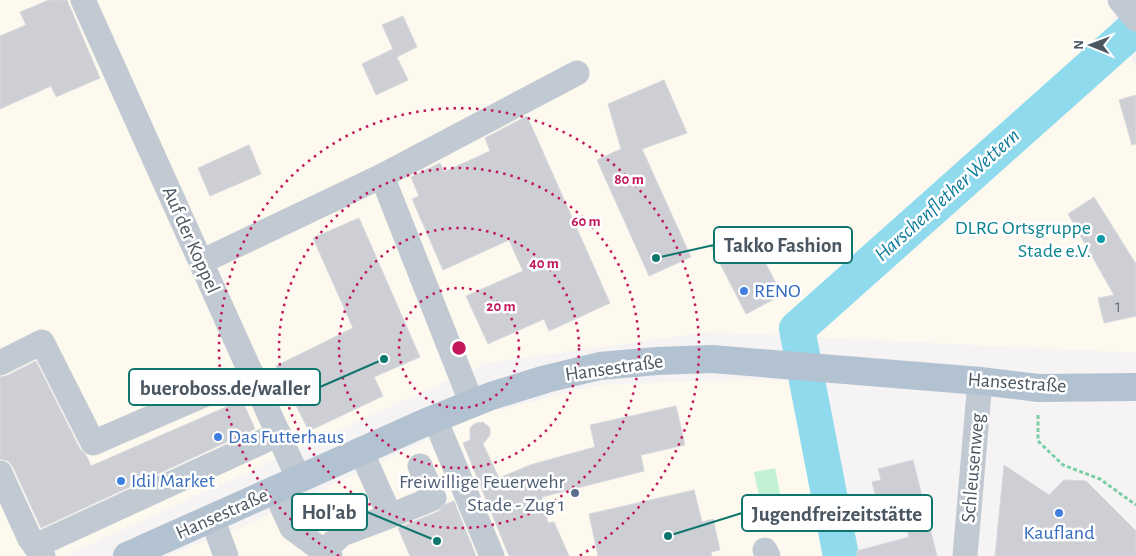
<svg xmlns="http://www.w3.org/2000/svg" width="1136" height="556" viewBox="0 0 1136 556" font-family="'Alegreya Sans',sans-serif">
  <style>
    .commercial { fill: #fdf9ef }
    .green { fill: #c3f1d5 }
    .lines { fill: none; stroke-linecap: round; stroke-linejoin: round }
    .river { stroke: #90daee; stroke-width: 36 }
    .building { fill: #cdcfd5; stroke: #d7d9de }
    .path { stroke: #7ad0a6; stroke-width: 3; stroke-dasharray: 4 2.5; stroke-linecap: butt }
    .minor { stroke: #c1cad2; stroke-width: 25 }
    .major { stroke: #b3c2d1; stroke-width: 28 }
    .ring { fill: none; stroke: #c2185b; stroke-width: 2.5; stroke-dasharray: 2.5 5 }
    .culture-dot { fill: #0f9aa8; stroke: #fff; stroke-width: 2 }
    .shop-dot { fill: #3f7fe0; stroke: #fff; stroke-width: 2 }
    .service-dot { fill: #5c6f8a; stroke: #fff; stroke-width: 2 }
    .labels { text-anchor: middle; dominant-baseline: central; stroke-width: 5; stroke-linejoin: round; paint-order: stroke }
    .number-label { font-size: 18px; fill: #6b747e }
    .culture-label { font-size: 20px; fill: #0d838f; stroke: #fff; text-anchor: end }
    .street-label { font-size: 20px; fill: #4a5661; stroke: #fff }
    .shop-label { font-size: 20px; fill: #366cbe; stroke: #fff; text-anchor: start }
    .service-label { font-size: 20px; fill: #4e5e75; stroke: #fff; text-anchor: end }
    .water-label { font-size: 21px; font-style: italic; fill: #0c7c9b; stroke: #fff }
    .centre { fill: #c2185b; stroke: #fff; stroke-width: 2.5 }
    .ring-label { font-size: 15px; text-anchor: middle; font-weight: bold; fill: #c2185b; stroke: #fff; stroke-width: 5; stroke-linejoin: round; paint-order: stroke }
    .leader { fill: none; stroke: #0f766e; stroke-width: 2 }
    .callout-dot { fill: #0f766e; stroke: #fff; stroke-width: 2 }
    .callout { fill: #fff; stroke: #0f766e; stroke-width: 2 }
    .callout-label { font-size: 21px; text-anchor: middle; font-weight: bold; fill: #4a5661 }
  </style>
  <rect width="100%" height="100%" fill="#f5f3f3"/>
  <path class="commercial" d="M0,0H1131L1110,20L1136,68V353L709,332L486,363L65,556H0Z
    M752,379L789,381L823,556H167L249,524L484,413L599,385Z"/>
  <path class="green" d="M775,468L785,517L764,521L754,472Z"/>
  <g class="lines">
    <path class="river" d="M841,556L797,329L1136,27"/>
  </g>
  <path class="building" d="M49,0H67L100,78L56,97L51,86L0,109V36L26,25L20,12Z
    M403,16L417,47L397,57L408,80L376,95L362,64L393,49L382,25Z
    M664,80L687,133L642,149L691,257L649,276L597,160L621,149L608,104Z
    M1136,95V144L1132,145L1119,100Z
    M527,116L610,303L549,331L544,319L488,344L466,296L523,271L509,240L443,270L412,199L419,196L411,177L440,163L444,172L490,151L485,138Z
    M249,145L261,174L210,196L198,168Z
    M1094,197L1136,264V316L1104,323L1098,298L1114,295L1068,214Z
    M359,218L420,357L374,377L383,396L309,431L276,366L353,328L313,238Z
    M747,227L782,295L746,314L711,246Z
    M36,361L80,449L86,455L91,466L242,400L255,429L41,528L13,467L8,461L0,459V377L6,376Z
    M676,406L685,445L641,455L644,471L542,497L548,523L554,522L569,556H509L463,443L470,440V428L473,425L476,423L483,422L490,428V435L483,444L499,478L530,465L595,447L590,425Z
    M913,460L937,556H857V551L909,537L901,505L888,509L886,499L877,502L872,482L881,480L878,469Z
    M1004,465L1049,495L1064,480L1086,481L1136,531V556H995Z
    M694,490L702,522L713,519L720,550L711,552L712,556H598L589,514Z
    M454,501L476,556H410L398,528L439,511L446,504Z"/>
  <g class="lines">
    <path class="path" d="M1038,415V441L1063,465L1100,479L1136,505"/>
    <path class="minor" d="M83,0L299,480
      M1120,0L1136,19
      M382,176L577,73
      M201,262L382,176L472,404
      M0,363L42,342L93,443L252,374
      M435,419L492,556
      M0,473L30,539L43,556
      M275,491L292,528L330,556
      M331,509L342,534
      M390,516L434,498L420,466
      M212,518L226,556
      M35,546L279,434
      M765,550L768,556
      M324,551L342,534L390,516L361,451
      M965,556L980,381"/>
    <path class="major" d="M127,556L424,423L491,396L546,379L600,366L657,361L712,359L980,381L1039,388L1136,387"/>
  </g>
  <g class="ring">
    <circle cx="459" cy="348" r="60"/>
    <circle cx="459" cy="348" r="120"/>
    <circle cx="459" cy="348" r="180"/>
    <path d="M339 556A240 240 0 1 1 579 556"/>
  </g>
  <circle class="culture-dot" cx="1101" cy="239" r="5"/>
  <g class="shop-dot">
    <circle cx="744" cy="291" r="5"/>
    <circle cx="218" cy="437" r="5"/>
    <circle cx="121" cy="481" r="5"/>
    <circle cx="1059" cy="513" r="5"/>
  </g>
  <circle class="service-dot" cx="575" cy="493" r="5"/>
  <g class="labels">
    <g class="number-label">
      <text x="1118" y="307">1</text>
    </g>
    <g class="culture-label">
      <text x="1091" y="228">DLRG Ortsgruppe<tspan x="1091" dy="23">Stade e.V.</tspan></text>
    </g>
    <g class="street-label">
      <text transform="translate(191 240) rotate(66)">Auf der Koppel</text>
      <text transform="translate(614 368) rotate(-8)">Hansestraße</text>
      <text transform="translate(1017 383) rotate(4)">Hansestraße</text>
      <text transform="translate(973 468) rotate(-85)">Schleusenweg</text>
      <text transform="translate(222 514) rotate(-24)">Hansestraße</text>
    </g>
    <g class="shop-label">
      <text x="754" y="291">RENO</text>
      <text x="228" y="437">Das Futterhaus</text>
      <text x="131" y="481">Idil Market</text>
      <text x="1059" y="533" text-anchor="middle">Kaufland</text>
    </g>
    <g class="service-label">
      <text x="565" y="482">Freiwillige Feuerwehr<tspan x="565" dy="23">Stade - Zug 1</tspan></text>
    </g>
    <g class="water-label">
      <text transform="translate(947 195) rotate(-42)">Harschenflether Wettern</text>
    </g>
  </g>
  <circle cx="459" cy="348" r="8" class="centre"/>
  <g class="ring-label">
    <text x="629" y="184">80 m</text>
    <text x="586" y="226">60 m</text>
    <text x="544" y="268">40 m</text>
    <text x="501" y="311">20 m</text>
  </g>
  <path class="leader" d="M656 258L714 245M384 359L320 387M437 541L367 512M668 536L742 513"/>
  <g class="callout-dot">
    <circle cx="656" cy="258" r="5"/>
    <circle cx="384" cy="359" r="5"/>
    <circle cx="437" cy="541" r="5"/>
    <circle cx="668" cy="536" r="5"/>
  </g>
  <g class="callout">
    <rect x="714" y="227" width="138" height="36" rx="5"/>
    <rect x="129" y="369" width="191" height="36" rx="5"/>
    <rect x="292" y="494" width="75" height="36" rx="5"/>
    <rect x="742" y="495" width="190" height="36" rx="5"/>
  </g>
  <g class="callout-label">
    <text x="783" y="252">Takko Fashion</text>
    <text x="225" y="395">bueroboss.de/waller</text>
    <text x="329" y="519">Hol'ab</text>
    <text x="837" y="521">Jugendfreizeitstätte</text>
  </g>
  <g transform="translate(1091 45) rotate(271)" stroke="#ffffff" stroke-width="4" paint-order="stroke">
  <path d="M0-4L9 19L0 12L-9 19Z" fill="#4a5661"/>
  <text y="-8" font-size="14" font-weight="bold" text-anchor="middle" fill="#4a5661">N</text>
  </g>
</svg>
